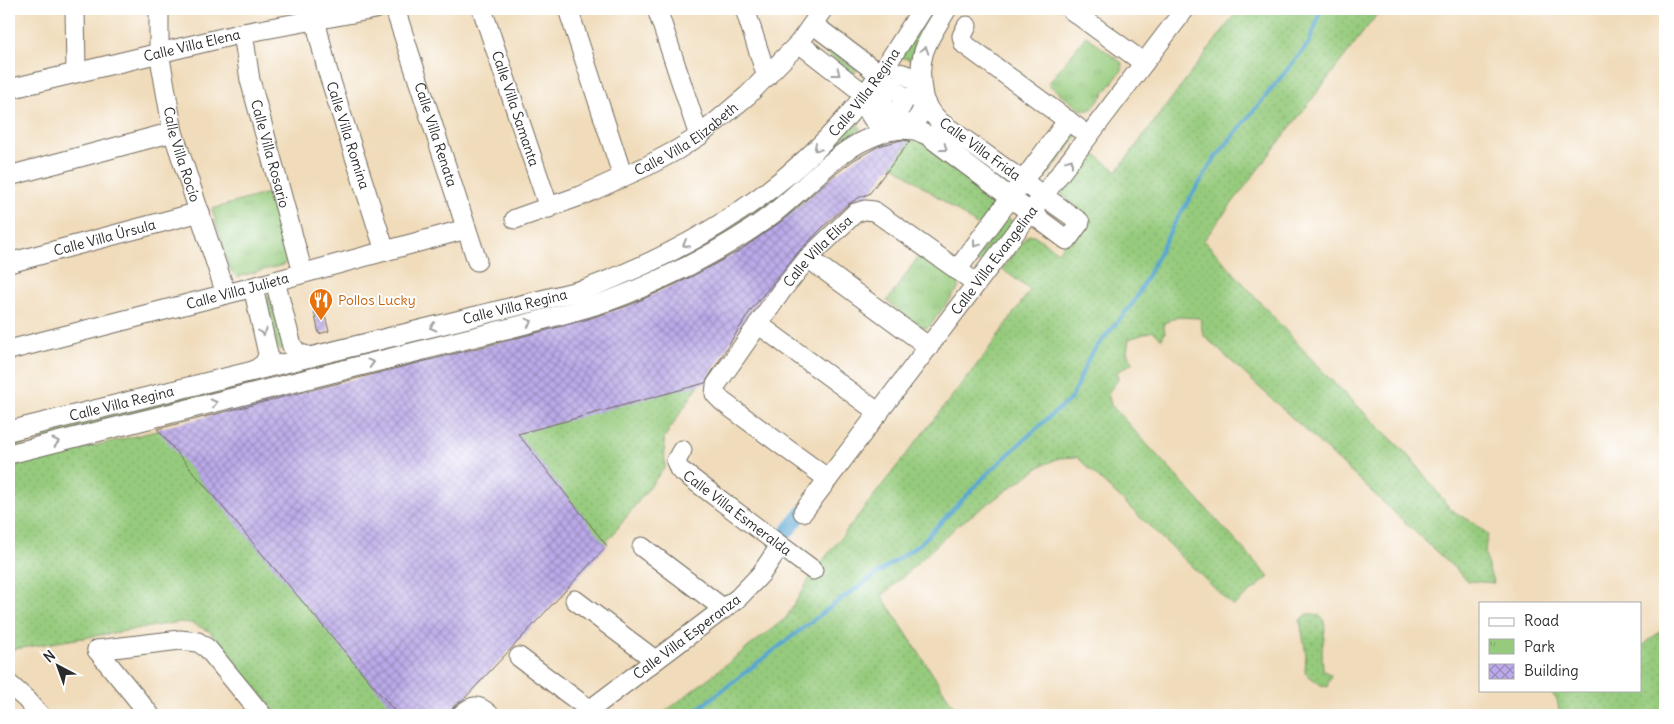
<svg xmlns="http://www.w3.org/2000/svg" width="1674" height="724" viewBox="0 0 1674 724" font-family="Delius,sans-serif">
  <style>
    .grass { fill: url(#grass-dots); stroke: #607b54 }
    .park { fill: url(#park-tufts); stroke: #607b54 }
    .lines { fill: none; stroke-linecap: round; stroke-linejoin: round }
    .stream { stroke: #58a6d2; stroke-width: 4 }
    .canal { stroke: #58a6d2; stroke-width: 14 }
    .building { fill: url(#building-cross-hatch) }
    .minor-casing { stroke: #70695d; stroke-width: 21 }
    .minor { stroke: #fff; stroke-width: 19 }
    .oneway { stroke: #a0a0a0 }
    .labels { text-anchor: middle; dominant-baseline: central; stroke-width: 4; stroke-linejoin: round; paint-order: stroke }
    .street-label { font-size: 14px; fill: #2b2b2b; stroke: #fff }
    .food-label { font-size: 14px; fill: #c56008; stroke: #fff; text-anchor: start }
  </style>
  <defs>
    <pattern id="grass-dots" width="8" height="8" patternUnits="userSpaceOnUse" patternTransform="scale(1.25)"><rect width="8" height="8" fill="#96cb7d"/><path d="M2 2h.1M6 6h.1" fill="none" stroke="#81ae6c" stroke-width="1.8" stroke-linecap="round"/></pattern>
    <pattern id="park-tufts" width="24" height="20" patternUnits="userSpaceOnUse" patternTransform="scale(1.25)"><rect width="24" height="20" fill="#96cb7d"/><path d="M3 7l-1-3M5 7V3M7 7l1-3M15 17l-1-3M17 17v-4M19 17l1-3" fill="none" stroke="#81ae6c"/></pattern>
    <pattern id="building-cross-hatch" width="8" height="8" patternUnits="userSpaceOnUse" patternTransform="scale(1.25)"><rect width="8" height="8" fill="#bba9e9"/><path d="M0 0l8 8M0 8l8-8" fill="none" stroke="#988abd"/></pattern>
  </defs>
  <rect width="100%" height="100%" fill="#fff"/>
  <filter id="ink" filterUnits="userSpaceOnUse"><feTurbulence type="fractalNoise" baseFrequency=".02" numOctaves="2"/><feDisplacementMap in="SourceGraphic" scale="10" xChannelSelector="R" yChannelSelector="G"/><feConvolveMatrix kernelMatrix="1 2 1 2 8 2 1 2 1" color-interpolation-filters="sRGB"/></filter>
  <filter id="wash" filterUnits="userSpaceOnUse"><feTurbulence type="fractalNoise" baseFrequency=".0096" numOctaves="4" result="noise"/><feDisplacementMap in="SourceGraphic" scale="20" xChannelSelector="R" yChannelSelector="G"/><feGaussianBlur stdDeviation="1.12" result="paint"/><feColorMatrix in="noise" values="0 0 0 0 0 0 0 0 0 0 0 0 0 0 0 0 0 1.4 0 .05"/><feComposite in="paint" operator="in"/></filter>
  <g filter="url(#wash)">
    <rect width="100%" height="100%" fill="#f0dbba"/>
    <path class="grass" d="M931,9H936C925,25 917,41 913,60L899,57L914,38Z
      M1239,9H1381L1204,240L1326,375L1411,458L1451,510L1476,524L1488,535C1482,553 1487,566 1494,583L1468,581L1203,335L1200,318L1176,317L1163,324L1165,332L1162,339L1153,331L1129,339L1127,352L1132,363L1117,372L1118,380L1108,393L1111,405L1269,577L1233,606L1077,457L1059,458L1041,466L958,525L882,596L954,707L962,715H661L786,618L813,573L986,353L1030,290L1002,269L1026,237L1029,235H1034L1058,252L1085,214L1064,198L1061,191L1089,150L1117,171Z
      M819,40L857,70L854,74L815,44Z
      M891,80L908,86L914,102C907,124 889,124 875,108L876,91Z
      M855,119L861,129L836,145L806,173L754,216L685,260L622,287L582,300L518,318L318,367L317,365L517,315L628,281L678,259L752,214Z
      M1070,131L1078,135L1043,181H1039L1037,177Z
      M911,139L921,141L990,197C997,207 984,218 978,226L893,165H890L825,221L754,301L664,438L665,467L610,538L444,715H278L209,631L191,623L180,622L9,650V466L165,429L623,310L737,254L858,159L896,143Z
      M1007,218L1011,220L1012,223L982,263H978L975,260Z
      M269,295L284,347L283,349L280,350L277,346L266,298Z
      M256,378L262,382L9,448V442Z
      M1308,614C1333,612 1323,637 1322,650C1322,657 1323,664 1323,670L1331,675L1327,687L1321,685L1305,673L1306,654L1300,620Z
      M1665,627V715H1560L1557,700L1549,690H1640V648Z"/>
    <path class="park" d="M1086,36L1122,63V70L1093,108C1086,112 1083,111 1077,107L1048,84Z
      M268,193L289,258L283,265L237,277L230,270L212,209Z
      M921,253L959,282L958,289L931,324L927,328L920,326L887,301Z"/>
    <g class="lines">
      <path class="stream" d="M690,715L833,605L921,543L989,472L1049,417L1071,399L1090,355L1134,302L1174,224L1215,158L1309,43L1318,19L1320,9"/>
      <path class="canal" d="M777,544L803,512"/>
    </g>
    <g id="blocks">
      <path class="building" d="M901,140L910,141L869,194L860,197L847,205L824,226L799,251L750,311L705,383L518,434L607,546L465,698L454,706L449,715H398L157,429L540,332L585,320L630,305L693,276L739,251L782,221L833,176L854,160L879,146Z
        M323,309L329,331L319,334L314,311Z"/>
    </g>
  </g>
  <g filter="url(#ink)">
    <use href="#blocks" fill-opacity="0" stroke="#70695d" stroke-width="1"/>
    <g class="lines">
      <g class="minor-casing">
        <g id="minor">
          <path d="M75,9L76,72"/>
          <path id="s1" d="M159,9V52L173,132L226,294"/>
          <path id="s2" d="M395,9L477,261"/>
          <path id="s3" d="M482,9L549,208"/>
          <path d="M568,9L623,177"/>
          <path d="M657,9L699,136"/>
          <path d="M745,9L767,77"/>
          <path d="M1070,9L1144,63"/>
          <path id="s4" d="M315,19L327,69L385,251"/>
          <path d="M814,25L871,68L881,72L892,73"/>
          <path d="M967,26L962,36L964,44L1078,128"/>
          <path id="s5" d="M243,33L250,80L303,273"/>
          <path d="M799,43L858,89L867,106"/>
          <path id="s6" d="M9,89L243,33L375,9"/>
          <circle cx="893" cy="101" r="10"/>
          <path d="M903,98L923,96C915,56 927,41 947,9"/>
          <path d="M897,110L901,129L915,130L927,135L1067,240L1080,222L940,122L929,110L923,98"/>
          <path d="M9,176L173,132"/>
          <path id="s7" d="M515,219L583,195L647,166L677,150L699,136L748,95L799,43L823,9"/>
          <path d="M808,258L929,347"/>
          <path id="s8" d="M9,263L200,212"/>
          <path d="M957,270L1068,120"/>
          <path d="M275,281L292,346L298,353L311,357"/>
          <path d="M253,287L268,354L265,363L254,371"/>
          <path d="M758,324L879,413"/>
          <path id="s9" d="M9,350L242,290L466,229"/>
          <path id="s10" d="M9,431L586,289C685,252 776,198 846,118C875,84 899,46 922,9"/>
          <path id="s11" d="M682,450L676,461L679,469L813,570"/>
          <path d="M9,454C147,420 285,386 423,350C483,334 545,321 605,302C633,293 661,279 688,266C717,251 750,232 775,212C803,190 827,161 859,143C867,139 876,135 885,132C896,129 908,130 916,120C931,103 921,76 898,73C861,70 854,125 894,130"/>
          <path id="s12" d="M828,479L723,402L715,394L716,385L782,290L808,258L855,213L865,210L874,211L976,283"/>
          <path id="s13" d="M803,512L1185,9"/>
          <path d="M642,547L724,609"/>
          <path d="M575,600L655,660"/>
          <path d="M97,650L180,640L198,642L208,649L262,715"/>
          <path d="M97,650L150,715"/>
          <path d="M519,657L590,710"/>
          <path d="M9,684L27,700L40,715"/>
          <path d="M461,715C473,704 478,704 490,715"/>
          <path id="s14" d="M583,715L738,598L761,574L780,546"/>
        </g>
      </g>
      <use href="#minor" class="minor"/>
    </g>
    <defs><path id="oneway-chevron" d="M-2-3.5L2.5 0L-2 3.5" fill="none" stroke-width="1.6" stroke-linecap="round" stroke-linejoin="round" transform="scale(1.25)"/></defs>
    <g class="oneway">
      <use href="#oneway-chevron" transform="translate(925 50) rotate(-71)"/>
      <use href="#oneway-chevron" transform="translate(837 73) rotate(38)"/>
      <use href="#oneway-chevron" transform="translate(817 148) rotate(137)"/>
      <use href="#oneway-chevron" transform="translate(944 148) rotate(37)"/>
      <use href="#oneway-chevron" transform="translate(1070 162) rotate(-53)"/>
      <use href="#oneway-chevron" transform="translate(686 244) rotate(151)"/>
      <use href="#oneway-chevron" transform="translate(976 244) rotate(127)"/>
      <use href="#oneway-chevron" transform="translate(529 322) rotate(-15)"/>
      <use href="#oneway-chevron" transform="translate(433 327) rotate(166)"/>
      <use href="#oneway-chevron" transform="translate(263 332) rotate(77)"/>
      <use href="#oneway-chevron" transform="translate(371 363) rotate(-15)"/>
      <use href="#oneway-chevron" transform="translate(214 403) rotate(-14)"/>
      <use href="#oneway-chevron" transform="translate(56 442) rotate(-14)"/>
    </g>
  </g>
  <defs>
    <g id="restaurant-pin" transform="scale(1.25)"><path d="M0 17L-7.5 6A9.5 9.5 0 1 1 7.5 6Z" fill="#e8710a" stroke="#fff"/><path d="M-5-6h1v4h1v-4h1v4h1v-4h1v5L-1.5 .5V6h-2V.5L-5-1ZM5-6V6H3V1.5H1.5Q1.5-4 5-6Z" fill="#fff"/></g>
  </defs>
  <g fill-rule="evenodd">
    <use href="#restaurant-pin" x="321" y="300"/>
  </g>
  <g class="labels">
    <g class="street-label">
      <text stroke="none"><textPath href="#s6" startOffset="188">Calle Villa Elena</textPath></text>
      <text stroke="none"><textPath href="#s10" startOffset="940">Calle Villa Regina</textPath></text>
      <text stroke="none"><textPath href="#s3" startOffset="105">Calle Villa Samanta</textPath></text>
      <text stroke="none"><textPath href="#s2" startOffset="132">Calle Villa Renata</textPath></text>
      <text stroke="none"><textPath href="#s4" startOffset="121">Calle Villa Romina</textPath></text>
      <text stroke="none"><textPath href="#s7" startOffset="190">Calle Villa Elizabeth</textPath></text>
      <text transform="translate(980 149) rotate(36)">Calle Villa Frida</text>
      <text stroke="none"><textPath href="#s1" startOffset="148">Calle Villa Rocío</textPath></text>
      <text stroke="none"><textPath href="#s5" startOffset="124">Calle Villa Rosario</textPath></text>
      <text stroke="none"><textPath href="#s8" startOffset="99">Calle Villa Úrsula</textPath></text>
      <text stroke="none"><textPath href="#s12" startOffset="319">Calle Villa Elisa</textPath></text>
      <text stroke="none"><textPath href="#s13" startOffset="316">Calle Villa Evangelina</textPath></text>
      <text stroke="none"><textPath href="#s9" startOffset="236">Calle Villa Julieta</textPath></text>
      <text stroke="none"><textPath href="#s10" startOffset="521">Calle Villa Regina</textPath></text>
      <text stroke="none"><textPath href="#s10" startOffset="116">Calle Villa Regina</textPath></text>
      <text stroke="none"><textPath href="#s11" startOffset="94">Calle Villa Esmeralda</textPath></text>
      <text stroke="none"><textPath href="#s14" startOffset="130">Calle Villa Esperanza</textPath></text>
    </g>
    <g class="food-label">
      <text x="338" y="300">Pollos Lucky</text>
    </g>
  </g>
  <rect width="1674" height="724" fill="none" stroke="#fff" stroke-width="30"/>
  <rect x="1479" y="602" width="162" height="90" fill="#ffffff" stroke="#aaaaaa"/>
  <rect x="1489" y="618" width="25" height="8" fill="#ffffff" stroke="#aaaaaa"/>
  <text x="1524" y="626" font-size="15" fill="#2b2b2b">Road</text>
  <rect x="1489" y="639" width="25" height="15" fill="url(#park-tufts)" stroke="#aaaaaa"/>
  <text x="1524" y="652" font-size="15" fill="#2b2b2b">Park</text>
  <rect x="1489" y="664" width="25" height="15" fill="url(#building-cross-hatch)" stroke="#aaaaaa"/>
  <text x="1524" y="676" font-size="15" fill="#2b2b2b">Building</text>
  <g transform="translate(58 666) rotate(319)" stroke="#ffffff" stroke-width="4" paint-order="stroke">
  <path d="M0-4L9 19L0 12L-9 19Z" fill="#2b2b2b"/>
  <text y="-8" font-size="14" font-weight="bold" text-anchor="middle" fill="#2b2b2b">N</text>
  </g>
</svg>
